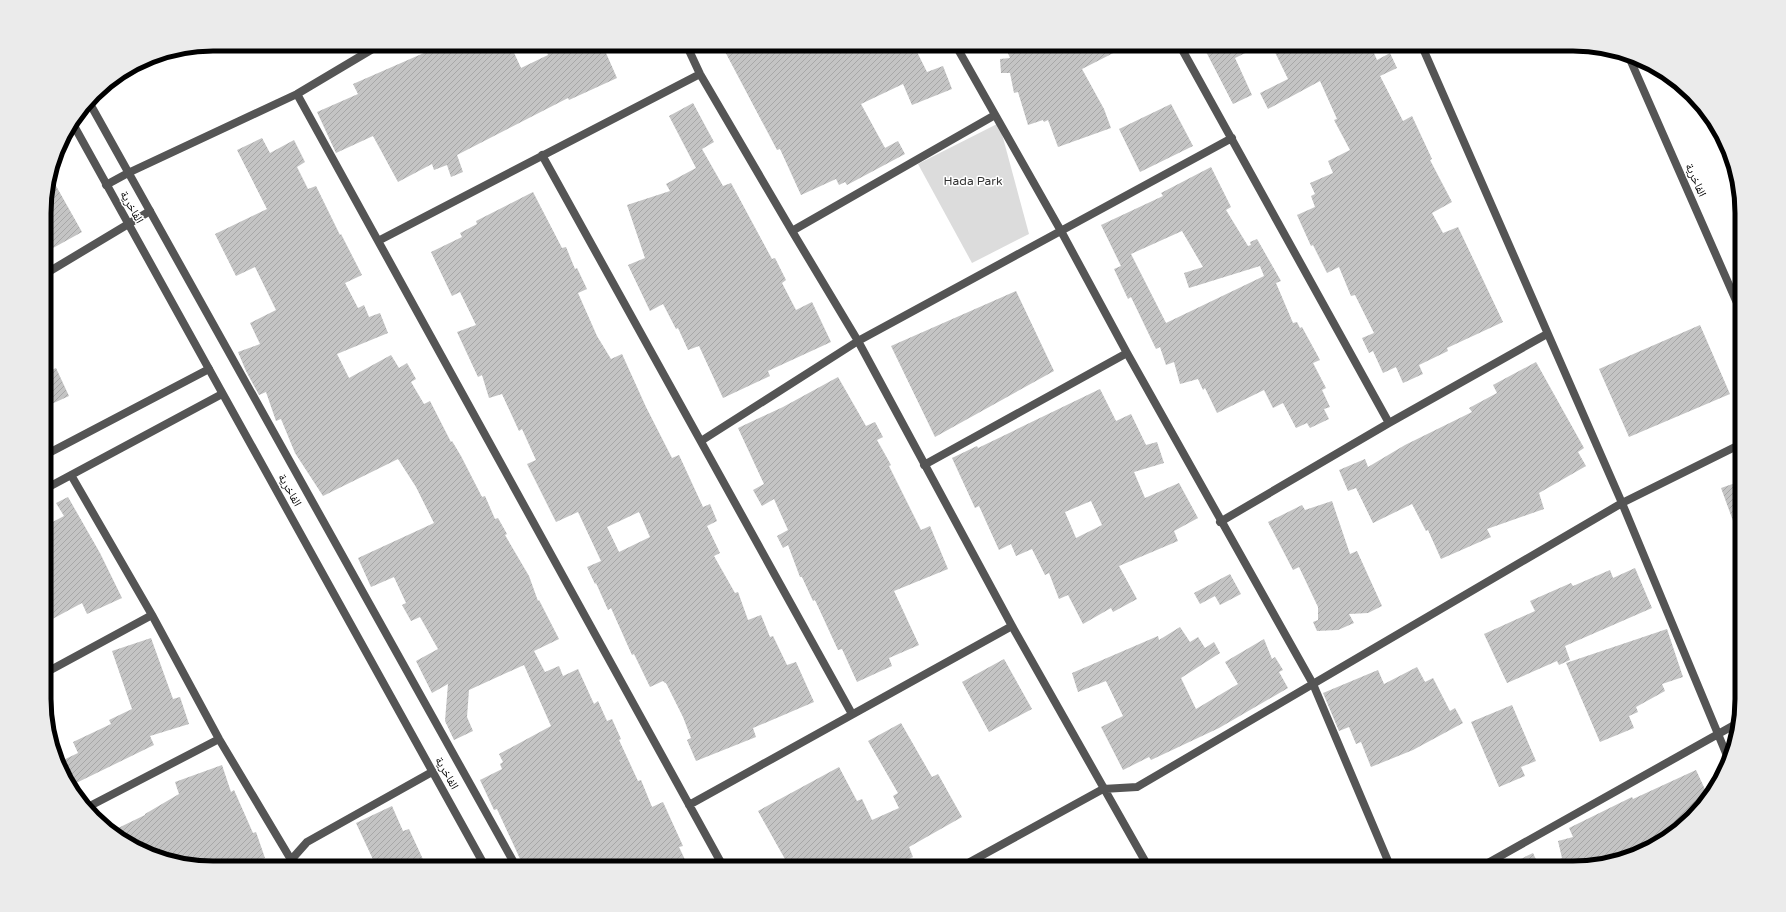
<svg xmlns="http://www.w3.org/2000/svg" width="1786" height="912" viewBox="0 0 1786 912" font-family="'Varela Round','Noto Naskh Arabic',sans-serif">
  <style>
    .green { fill: #dcdcdc }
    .building { fill: url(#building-hatch); fill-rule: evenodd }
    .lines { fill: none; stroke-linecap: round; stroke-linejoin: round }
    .minor { stroke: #555; stroke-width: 8 }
    .tertiary { stroke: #555; stroke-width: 8 }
    .labels { text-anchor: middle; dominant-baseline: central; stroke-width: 3; stroke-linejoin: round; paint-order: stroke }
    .street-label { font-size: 12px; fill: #000; stroke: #fff }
    .park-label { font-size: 12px; fill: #333; stroke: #fff }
    .rim { fill: none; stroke: #000; stroke-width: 5 }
  </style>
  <defs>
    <pattern id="building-hatch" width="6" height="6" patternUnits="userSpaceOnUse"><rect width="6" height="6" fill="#c4c4c4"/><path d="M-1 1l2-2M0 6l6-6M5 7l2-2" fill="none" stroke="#a7a7a7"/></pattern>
  </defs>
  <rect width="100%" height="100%" fill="#fff"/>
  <path class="green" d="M999,123L1029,234L972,263L918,164Z"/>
  <path class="building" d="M431,44H510L521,68L548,55L546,50L559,44H627L606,53L617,78L569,100L568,98L457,155L463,172L451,177L447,165L434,170L432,164L398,182L373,136L336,153L317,112L358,94L353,84L433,49Z
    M721,44H913L927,72L943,66L952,89L912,105L903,84L861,104L885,148L898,141L905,154L847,185L845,182L839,185L836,179L801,195L780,149L777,150Z
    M1004,44H1131L1082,69L1104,109L1111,128L1058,147L1048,120L1044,122L1043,120L1028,125L1018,92L1014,93L1010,73H1001L1000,59L1010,58Z
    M1202,44H1264L1235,58L1252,95L1233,104Z
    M1271,44H1370L1377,60L1390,53L1397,68L1380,76L1403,121L1412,116L1432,159L1430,160L1452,202L1432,213L1443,233L1458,227L1503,322L1447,348L1448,351L1419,365L1423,374L1403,383L1396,367L1383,373L1373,351L1369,353L1362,338L1374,333L1355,295L1351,296L1339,267L1327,273L1313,245L1311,246L1297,215L1315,207L1311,196L1315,194L1310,183L1333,173L1328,161L1350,150L1334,120L1337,119L1320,81L1268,109L1260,93L1288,79Z
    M693,103L714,142L702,149L723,186L731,183L772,259L775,258L786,280L782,283L796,310L812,302L831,342L768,371L770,376L723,398L699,346L688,350L678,328L676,329L663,304L650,311L628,265L645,258L627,205L670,191L666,184L696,168L669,116Z
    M1171,104L1193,146L1140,172L1119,129Z
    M262,138L270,153L294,140L305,162L297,167L308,189L316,186L340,235L341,234L362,275L345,283L358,308L364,305L369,317L380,313L388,333L337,354L349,378L391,355L399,368L407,363L416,379L411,382L424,404L430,401L451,442L452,441L461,456L482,497L485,496L495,519L498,518L507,534L505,535L529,576L538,601L539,600L559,639L534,651L545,672L559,666L563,676L578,669L594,704L598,701L607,721L612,719L621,739L619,740L638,781L641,780L652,807L663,802L683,846L679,847L689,868H531L526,859L521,861L497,809L494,810L480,780L502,769L500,764L503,762L499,754L551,726L524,665L469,690L467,717L473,731L454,740L445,721L448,684L432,693L416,661L438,649L420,617L411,621L402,605L406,603L394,577L371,587L358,558L434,523L416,487L398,459L323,496L295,453L281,419L276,421L266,392L259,395L246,371L238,352L260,344L250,323L276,310L255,267L236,276L215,234L267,209L237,150Z
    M1211,167L1231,207L1226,210L1248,246L1251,245L1250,242L1257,239L1281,281L1276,283L1293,323L1297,322L1300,328L1302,327L1320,360L1313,363L1326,388L1322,390L1330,407L1324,409L1329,419L1310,428L1307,423L1296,428L1283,403L1273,408L1264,390L1217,413L1205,388L1203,390L1198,379L1180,384L1174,362L1166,365L1160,347L1156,349L1131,297L1128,299L1114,269L1121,266L1101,225L1163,196L1161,193ZM1182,231L1203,267L1184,273L1189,288L1260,266L1264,276L1166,323L1131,254Z
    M51,177L82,232L44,253V202Z
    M533,192L562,248L566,247L575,269L577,268L587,289L578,293L597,336L611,359L622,354L646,407L672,458L679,455L703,507L710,504L717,521L707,526L720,553L714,556L735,593L738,592L748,620L761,615L770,637L773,636L787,665L796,662L814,702L753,728L756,737L696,761L687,740L691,738L683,717L666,683H665L663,681L650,687L634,654L632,655L611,608L608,610L596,583L595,584L587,567L601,561L578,512L556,522L527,464L536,460L522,429L519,431L502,394L489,398L482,375L478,377L457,332L476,325L460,292L452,296L431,252L462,237L460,233L477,224L476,221ZM639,512L650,537L619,552L607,527Z
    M1016,291L1054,371L935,437L891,346Z
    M1700,325L1730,394L1629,437L1599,369Z
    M1536,362L1584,448L1578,452L1586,466L1539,493L1544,509L1487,529L1491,537L1441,559L1428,530L1426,531L1412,504L1373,523L1356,488L1348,491L1339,470L1365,459L1368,467L1405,445L1472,412L1469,408L1497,393L1493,385Z
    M56,368L69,396L45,407V373Z
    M838,377L866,426L875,422L883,437L877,440L891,465L889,466L921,530L930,526L948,569L894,591L919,645L889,658L892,666L857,682L842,649L838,650L815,600L813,601L802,577H800L788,545L783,548L777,536L788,530L774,499L762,506L753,490L764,484L738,428L783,407Z
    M1100,389L1116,421L1131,414L1146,445L1157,442L1164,463L1134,472L1145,498L1179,483L1198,518L1174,531L1178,541L1119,566L1137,599L1113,612L1111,608L1083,624L1068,595L1059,599L1049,573L1045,575L1032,549L1016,556L1011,544L999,550L979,506L975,508L952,458L977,446L978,448ZM1091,501L1102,525L1076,538L1065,512Z
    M1741,481L1742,540H1740L1721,488Z
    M68,497L100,553L122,598L87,614L82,603L45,623V526L64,516L56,503Z
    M1332,501L1350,554L1357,551L1382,606L1368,613L1349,614L1354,623L1338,630L1317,631L1313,622L1318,620V607L1299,567L1293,570L1268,522L1302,505L1305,510Z
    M1635,568L1652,608L1565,646L1570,660L1559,665L1557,661L1507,683L1484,634L1535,611L1530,601L1571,583L1573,586L1610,570L1613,578Z
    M1230,574L1241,594L1220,605L1215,596L1200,604L1194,593Z
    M1180,627L1190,642L1198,637L1205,648L1214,642L1220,653L1181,678L1196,709L1238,684L1225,662L1264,639L1272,659L1275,657L1283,670L1279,672L1288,688L1219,728L1151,760L1149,757L1123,770L1101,727L1123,716L1106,681L1078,692L1072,673L1158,636L1159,640Z
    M1667,629L1683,677L1662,684L1665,691L1636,707L1638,712L1629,716L1634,728L1600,742L1566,663Z
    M151,638L173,699L180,697L189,724L150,736L154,745L70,786L57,763L78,753L73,742L111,724L109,720L132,709L112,651Z
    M1004,659L1032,709L989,732L962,682Z
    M1417,667L1425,682L1433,678L1450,711L1455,708L1463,723L1413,750L1371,767L1361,742L1356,744L1349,727L1339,731L1323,693L1378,670L1384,684Z
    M1512,705L1536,761L1521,767L1525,776L1499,787L1471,722Z
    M901,723L932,777L938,774L962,817L909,847L913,857L888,868H790L758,811L839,767L857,801L862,799L872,820L899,808L893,796L898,793L868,741Z
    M222,765L231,792L234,790L253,833L256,832L265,858L236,868H213L138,851L114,830L145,815V814L179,794L175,782Z
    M1696,770L1709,798L1700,810L1667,840L1627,859L1584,868H1542L1562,858L1558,841L1573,837L1569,828L1632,797L1633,799Z
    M392,806L403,831L409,829L427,868H377L356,823Z
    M1533,853L1540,868H1502Z"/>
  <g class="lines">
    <path class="minor" d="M686,44L700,74L792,231L858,341L1012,626L1149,868
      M955,44L1061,231L1127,353L1313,684L1391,868
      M1179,44L1389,423
      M1421,44L1622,503L1728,758
      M297,94L724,868
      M542,155L852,714
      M106,185L128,173L297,94L381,44
      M792,231L995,115
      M378,241L700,74
      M45,274L150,211
      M701,441L858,341L1232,138
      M45,455L209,369
      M924,465L1127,353
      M71,475L152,615L219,739L296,868
      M45,489L222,394
      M1220,522L1389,423L1547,334
      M45,673L152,615
      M689,805L1012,626
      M86,808L219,739
      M276,868L291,860L307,842L432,772
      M959,868L1103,789L1137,787L1622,503L1741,444
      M1479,868L1736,724"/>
    <path class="tertiary" d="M1629,57L1741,312
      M89,102L517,868
      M73,124L486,868"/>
  </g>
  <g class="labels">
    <g class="street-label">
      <text transform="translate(1696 180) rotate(66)">الفاخرية</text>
      <text transform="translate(132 207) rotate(61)">الفاخرية</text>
      <text transform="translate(290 490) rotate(61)">الفاخرية</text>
      <text transform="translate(447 773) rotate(61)">الفاخرية</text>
    </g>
    <g class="park-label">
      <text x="973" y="181">Hada Park</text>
    </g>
  </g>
  <path d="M0 0H1786V912H0ZM213 51H1573A162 162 0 0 1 1735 213V699A162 162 0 0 1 1573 861H213A162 162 0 0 1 51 699V213A162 162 0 0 1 213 51Z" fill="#ebebeb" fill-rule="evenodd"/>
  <path class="rim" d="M213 51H1573A162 162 0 0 1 1735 213V699A162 162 0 0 1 1573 861H213A162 162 0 0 1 51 699V213A162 162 0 0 1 213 51Z"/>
</svg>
